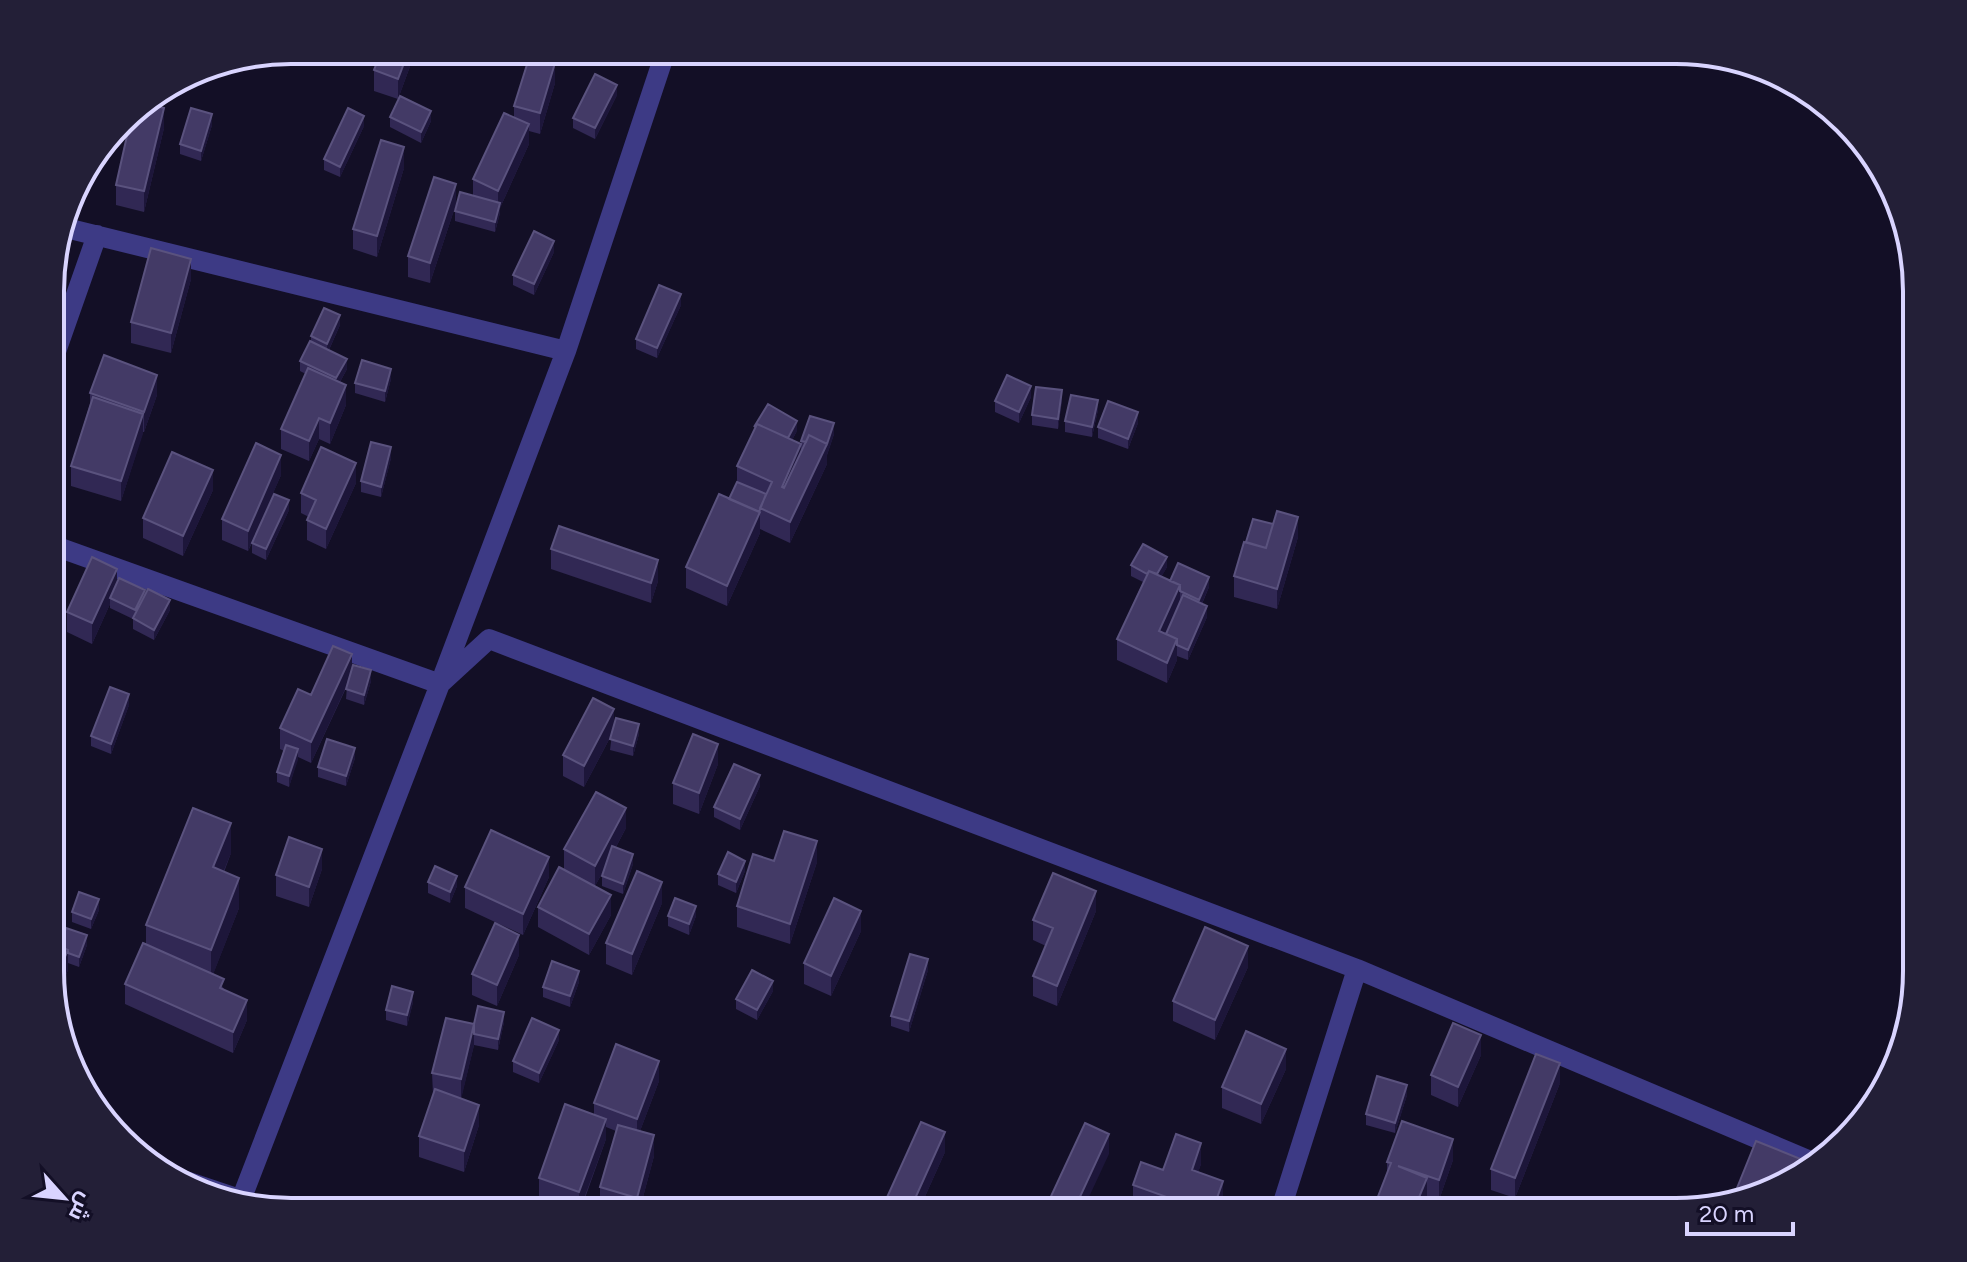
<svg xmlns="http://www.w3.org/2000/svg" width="1967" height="1262" viewBox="0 0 1967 1262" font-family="Figtree,Cairo,sans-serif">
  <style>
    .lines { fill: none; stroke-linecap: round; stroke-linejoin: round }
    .street { stroke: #3d3a85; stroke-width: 20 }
    .wall { fill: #312854 }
    .shaded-wall { fill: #1d163a }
    .building { fill: #433a66; stroke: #5a527e; stroke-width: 2 }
    .rim { fill: none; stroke: #d9d4ff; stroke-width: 4 }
  </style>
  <rect width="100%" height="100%" fill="#130f26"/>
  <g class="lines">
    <path class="street" d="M62,227L566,351
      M52,363L97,235
      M52,545L440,684L566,351L666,50
      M156,1171L269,1209
      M239,1205L440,684L489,639L1357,969L1815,1163
      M1280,1212L1357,969"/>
  </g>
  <path class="wall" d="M291,50H302L299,62L275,56V53Z
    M382,50H416L398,99L374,91V70Z
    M218,64L215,78L193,73L199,68Z
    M555,83L540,134L529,131V144L500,208V213L495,232L455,221V211L473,196V179L514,117V106Z
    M617,95L595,139L573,128V118Z
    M390,117L431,121L421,143L390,127Z
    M212,125L201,161L180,154V144Z
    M364,126L340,177L324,170V159Z
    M164,128L144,212L116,205V185Z
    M404,168L377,257L353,249V229Z
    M456,204L430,283L408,277V256Z
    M554,252L534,295L513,285V275Z
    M191,279L171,353L131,343V322Z
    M681,305L657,358L636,349V339Z
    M340,325L329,350L347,369L340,382L346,405L330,444L319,439L309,461L281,449V429L306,374L300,371V361L311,341V336Z
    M391,379L385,402L355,393V383Z
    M90,393L157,395L144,432H143L121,501L71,486V466L90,404Z
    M1031,397L1019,423L995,412V401Z
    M1062,400L1058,429L1032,425V415Z
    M1098,410L1092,437L1065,432V421Z
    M1138,423L1128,449L1098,438V427Z
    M797,431L792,440L801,444V441L834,434L827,455V464L790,543L760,529V521V533L727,606L686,588V567L729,499L737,482V466Z
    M391,458L381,497L361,492V481Z
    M281,475L254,536L289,510L266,560L252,553V543L248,551L222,540V519Z
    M356,483L326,549L307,540V520L309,517L301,513V493Z
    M213,490L183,556L143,538V518Z
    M1273,524L1298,537L1277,609L1234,597V576L1246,542Z
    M551,549L658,581L651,603L551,569Z
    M1131,565L1167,567L1161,577L1170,581L1209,587L1202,604L1207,617L1188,660L1177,656V660L1167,683L1117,660V639L1143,582L1131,576Z
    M117,583L145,596L170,610L154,640L133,629V619L110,608V604L92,644L67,632V612Z
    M352,668L371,681L364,705L346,699L347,686L311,763L298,757L289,787L277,782V772L284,751L280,749V728L311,695Z
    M129,705L111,754L91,746V736Z
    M614,726L639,734L633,756L610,750L612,734L584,787L563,776V755Z
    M355,758L346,786L318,777V767Z
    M718,764L699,814L673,804V783Z
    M760,786L740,830L714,817V807Z
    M626,828L616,847L633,864L623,894L602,886V876L605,868L595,886L564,870V849Z
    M231,853L224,872L239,908L213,974L247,1020L233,1053L125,1004V984L146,945V925Z
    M817,862L790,944L737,927V906Z
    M322,869L309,907L276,896V875Z
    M745,871L736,893L718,885V874Z
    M549,877L523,935L465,908V887Z
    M428,882L457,886L450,903L428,893Z
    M662,903L632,975L606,964V943Z
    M538,907L611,915L589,955L538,927Z
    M99,910L91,929L72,922V912Z
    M1096,911L1057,1006L1033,996V976L1046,946L1033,940V920Z
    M668,916H696L689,935L668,926Z
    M861,931L831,996L804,984V963Z
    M87,945L79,967L68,963V970L53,1005L52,1002L60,946Z
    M519,955L497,1006L472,995V974Z
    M1248,967L1215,1040L1173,1021V1001Z
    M928,970L909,1032L891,1026V1016Z
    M579,982L570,1007L543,997V987Z
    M773,991L757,1020L736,1009V999Z
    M413,1002L407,1026L386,1020V1010Z
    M504,1022L498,1050L474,1045L461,1098L479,1125L464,1172L419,1157V1136L433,1094L432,1073L474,1024Z
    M559,1040L539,1083L513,1072V1061Z
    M1481,1055L1458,1107L1431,1095V1075Z
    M1286,1069L1261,1124L1222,1108V1087Z
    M659,1081L640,1131L654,1156L639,1212H614L600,1208V1187L616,1131L606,1127V1139L580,1212L539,1199V1178L594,1114V1103Z
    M1560,1083L1515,1198L1491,1190V1169Z
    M1407,1095L1395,1133L1366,1125V1114Z
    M945,1152L918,1212H884V1204Z
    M1453,1160L1439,1200L1427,1196V1199L1387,1173V1162Z
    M1201,1164L1198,1172L1223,1201L1219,1212H1150L1133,1206V1185L1163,1170Z"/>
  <path class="shaded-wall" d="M299,50H302L299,62Z
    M409,50H416L398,99V79Z
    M555,63V83L540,134V113Z
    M617,85V95L595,139V128Z
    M164,108V128L144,212V191Z
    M431,111V121L421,143V132Z
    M212,114V125L201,161V151Z
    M364,116V126L340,177V167Z
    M529,124V144L500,208V213L495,232V222L498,209V191Z
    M404,147V168L377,257V236Z
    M456,184V204L430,283V263Z
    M554,241V252L534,295V284Z
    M191,259V279L171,353V333Z
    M681,294V305L657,358V348Z
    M340,315V325L327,354V344Z
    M347,359V369L336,389V378Z
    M391,369V379L385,402V391Z
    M157,375V395L144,432V412Z
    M346,385V405L330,444V423Z
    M1031,386V397L1019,423V412Z
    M1062,390V400L1058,429V419Z
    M1098,400V410L1092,437V427Z
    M1138,412V423L1128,449V439Z
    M143,414V434L121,501V481Z
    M319,418V439L309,461V441Z
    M797,421V431L784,454V444Z
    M834,423V434L827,455V464L790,543V522Z
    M801,444V465L782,508V487Z
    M391,447V458L381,497V487Z
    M281,455V475L248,551V531Z
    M356,463V483L326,549V529Z
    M213,470V490L183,556V536Z
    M289,500V510L266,560V549Z
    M760,510V533L727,606V586Z
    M1298,517V537L1277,609V589Z
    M1167,557V567L1155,588V578Z
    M658,560V581L651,603V583Z
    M117,569V589L110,598V604L92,644V623Z
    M1209,577V587L1199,610V600Z
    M1180,585V606L1159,651V631Z
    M145,590V600L135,620V610Z
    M170,600V610L154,640V630Z
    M1207,606V617L1188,660V650Z
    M1177,639V660L1167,683V663Z
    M352,654V674L311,763V742Z
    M371,670V681L364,705V695Z
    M129,694V705L111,754V744Z
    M614,709V730L584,787V766Z
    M639,724V734L633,756V746Z
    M718,744V764L699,814V793Z
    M355,748V758L346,786V776Z
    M298,749V760L289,787V776Z
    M760,775V786L740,830V819Z
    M626,808V828L595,886V866Z
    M231,823V853L213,897V867Z
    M817,841V862L790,944V924Z
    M322,849V869L309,907V887Z
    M633,854V864L623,894V884Z
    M549,857V877L523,935V914Z
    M745,861V871L736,893V882Z
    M457,876V886L450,903V892Z
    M239,878V908L211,980V950Z
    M662,882V903L632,975V954Z
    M1096,891V911L1057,1006V986Z
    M611,895V915L589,955V934Z
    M99,899V910L91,929V919Z
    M696,906V916L689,935V924Z
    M861,911V931L831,996V976Z
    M87,935V945L79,967V957Z
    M519,935V955L497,1006V985Z
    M1248,946V967L1215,1040V1020Z
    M68,950V970L53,1005L52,986Z
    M928,959V970L909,1032V1021Z
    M579,971V982L570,1007V996Z
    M773,981V991L757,1020V1010Z
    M413,992V1002L407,1026V1015Z
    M247,1000V1020L233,1053V1032Z
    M504,1012V1022L498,1050V1039Z
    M474,1024V1045L461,1100V1079Z
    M559,1030V1040L539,1083V1073Z
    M1481,1035V1055L1458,1107V1087Z
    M1286,1049V1069L1261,1124V1104Z
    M659,1061V1081L637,1139V1119Z
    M1560,1063V1083L1515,1198V1178Z
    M1407,1085V1095L1395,1133V1123Z
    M479,1105V1125L464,1172V1151Z
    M606,1119V1139L579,1212V1192Z
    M945,1132V1152L918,1212H909Z
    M1109,1134V1154L1082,1212H1073Z
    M654,1135V1156L639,1212H637V1198Z
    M1453,1139V1160L1439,1200V1180Z
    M1201,1143V1164L1192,1190V1170Z
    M1427,1178V1199L1422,1212H1413Z
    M1223,1181V1201L1219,1212H1212Z"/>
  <path class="building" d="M382,50H409L398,79L374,70Z
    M530,55L555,63L540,113L514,106Z
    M595,74L617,85L595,128L573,118Z
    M400,96L431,111L421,132L390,117Z
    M143,103L164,108L144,191L116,185L133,109Z
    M191,108L212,114L201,151L180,144Z
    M348,108L364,116L340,167L324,159Z
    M504,113L529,124L498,191L473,179Z
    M381,140L404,147L377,236L353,229Z
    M434,177L456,184L430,263L408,256Z
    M460,192L500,203L495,222L455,211Z
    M534,231L554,241L534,284L513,275Z
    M151,248L191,259L171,333L131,322Z
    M659,285L681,294L657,348L636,339Z
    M324,308L340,315L327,344L311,336Z
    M310,341L347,359L336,378L300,361Z
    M104,355L157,375L144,412L90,393Z
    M362,360L391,369L385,391L355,383Z
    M308,368L346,385L330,423L319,418L309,441L281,429Z
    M1007,375L1031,386L1019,412L995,401Z
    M1036,387L1062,390L1058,419L1032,415Z
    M1071,395L1098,400L1092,427L1065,421Z
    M93,397L143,414L121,481L71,466Z
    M1108,401L1138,412L1128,439L1098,427Z
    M768,404L797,421L788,438L757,424L754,427Z
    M810,416L834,423L827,444L809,435L806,442L801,441Z
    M757,424L801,444L782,487L784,488L809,435L827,444L790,522L760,508L772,482L737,466Z
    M371,442L391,447L381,487L361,481Z
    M256,443L281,455L248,531L222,519Z
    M321,447L356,463L326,529L307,520L316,500L301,493Z
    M172,452L213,470L183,536L143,518Z
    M737,482L766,494L759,512L729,499Z
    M274,494L289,500L266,549L252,543Z
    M719,494L760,512L727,586L686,567Z
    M1277,511L1298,517L1277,589L1234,576L1244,542L1266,548Z
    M1253,519L1273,524L1266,548L1246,542Z
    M559,526L658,560L651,583L551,549Z
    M1143,544L1167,557L1157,574L1149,571L1147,574L1131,565Z
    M92,557L117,569L92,623L67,612Z
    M1178,563L1209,577L1199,600L1180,591V585L1170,581Z
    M1149,571L1180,585L1159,631L1177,639L1167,663L1117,639Z
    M119,578L145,590L135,610L110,598Z
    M148,589L170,600L154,630L133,618Z
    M1183,595L1207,606L1188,650L1177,645V639L1166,634Z
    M333,646L352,654L311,742L280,728L298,689L311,695Z
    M353,665L371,670L364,695L346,689Z
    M110,687L129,694L111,744L91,736Z
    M593,698L614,709L584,766L563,755Z
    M616,718L639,724L633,746L610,739Z
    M693,734L718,744L699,793L673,783Z
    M327,739L355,748L346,776L318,767Z
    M286,745L298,749L289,776L277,772Z
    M734,764L760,775L740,819L714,807Z
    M596,792L626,808L595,866L564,849Z
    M193,808L231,823L213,867L239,878L211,950L146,925Z
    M491,830L549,857L523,914L465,887Z
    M784,831L817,841L790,924L737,906L753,854L774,861Z
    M289,837L322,849L309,887L276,875Z
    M612,846L633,854L623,884L602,876Z
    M728,852L745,861L736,882L718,874Z
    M435,866L457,876L450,892L428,882Z
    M559,867L611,895L589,934L538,907Z
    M637,871L662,882L632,954L606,943Z
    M1053,873L1096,891L1057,986L1033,976L1053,928L1033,920Z
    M79,892L99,899L91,919L72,912Z
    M675,898L696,906L689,924L668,916Z
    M834,898L861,911L831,976L804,963Z
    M495,923L519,935L497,985L472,974Z
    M1205,927L1248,946L1215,1020L1173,1001Z
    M66,928L87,935L79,957L68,953V950L60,946Z
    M52,943L68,950L52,986Z
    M143,943L224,979L220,988L247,1000L233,1032L125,984Z
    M910,954L928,959L909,1021L891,1016Z
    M552,961L579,971L570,996L543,987Z
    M752,970L773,981L757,1010L736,999Z
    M392,986L413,992L407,1015L386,1010Z
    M478,1006L504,1012L498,1039L474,1034V1024Z
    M446,1018L474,1024L461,1079L432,1073Z
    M532,1018L559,1030L539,1073L513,1061Z
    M1453,1023L1481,1035L1458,1087L1431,1075Z
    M1246,1031L1286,1049L1261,1104L1222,1087Z
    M616,1044L659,1061L637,1119L594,1103Z
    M1536,1054L1560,1063L1515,1178L1491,1169Z
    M1377,1076L1407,1085L1395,1123L1366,1114Z
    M435,1089L479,1105L464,1151L419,1136Z
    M565,1104L606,1119L579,1192L539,1178Z
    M1402,1121L1453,1139L1439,1180L1398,1166L1427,1178L1413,1212H1372L1391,1163L1387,1162Z
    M921,1122L945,1132L909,1212H901L884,1204Z
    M1085,1123L1109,1134L1073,1212H1056L1046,1207Z
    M618,1125L654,1135L637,1198L600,1187Z
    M1176,1134L1201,1143L1192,1170L1223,1181L1212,1212H1174L1178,1201L1133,1185L1141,1162L1163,1170Z
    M1756,1141L1813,1164L1796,1180L1734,1199L1733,1198Z"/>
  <path d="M0 0H1967V1262H0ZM291 64H1676A227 227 0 0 1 1903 291V971A227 227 0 0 1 1676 1198H291A227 227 0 0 1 64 971V291A227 227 0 0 1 291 64Z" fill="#231f37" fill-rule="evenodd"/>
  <path class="rim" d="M291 64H1676A227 227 0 0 1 1903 291V971A227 227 0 0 1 1676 1198H291A227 227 0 0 1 64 971V291A227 227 0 0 1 291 64Z"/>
  <g transform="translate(64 1198) rotate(117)" stroke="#130f26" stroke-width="6" paint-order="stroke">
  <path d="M0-6L14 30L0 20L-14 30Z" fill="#d9d4ff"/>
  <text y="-12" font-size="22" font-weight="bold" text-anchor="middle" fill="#d9d4ff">ش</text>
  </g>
  <path d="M1687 1222v12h106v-12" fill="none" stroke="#d9d4ff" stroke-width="4"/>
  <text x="1699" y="1222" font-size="24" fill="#d9d4ff" stroke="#130f26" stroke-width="6" paint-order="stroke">20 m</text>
</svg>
